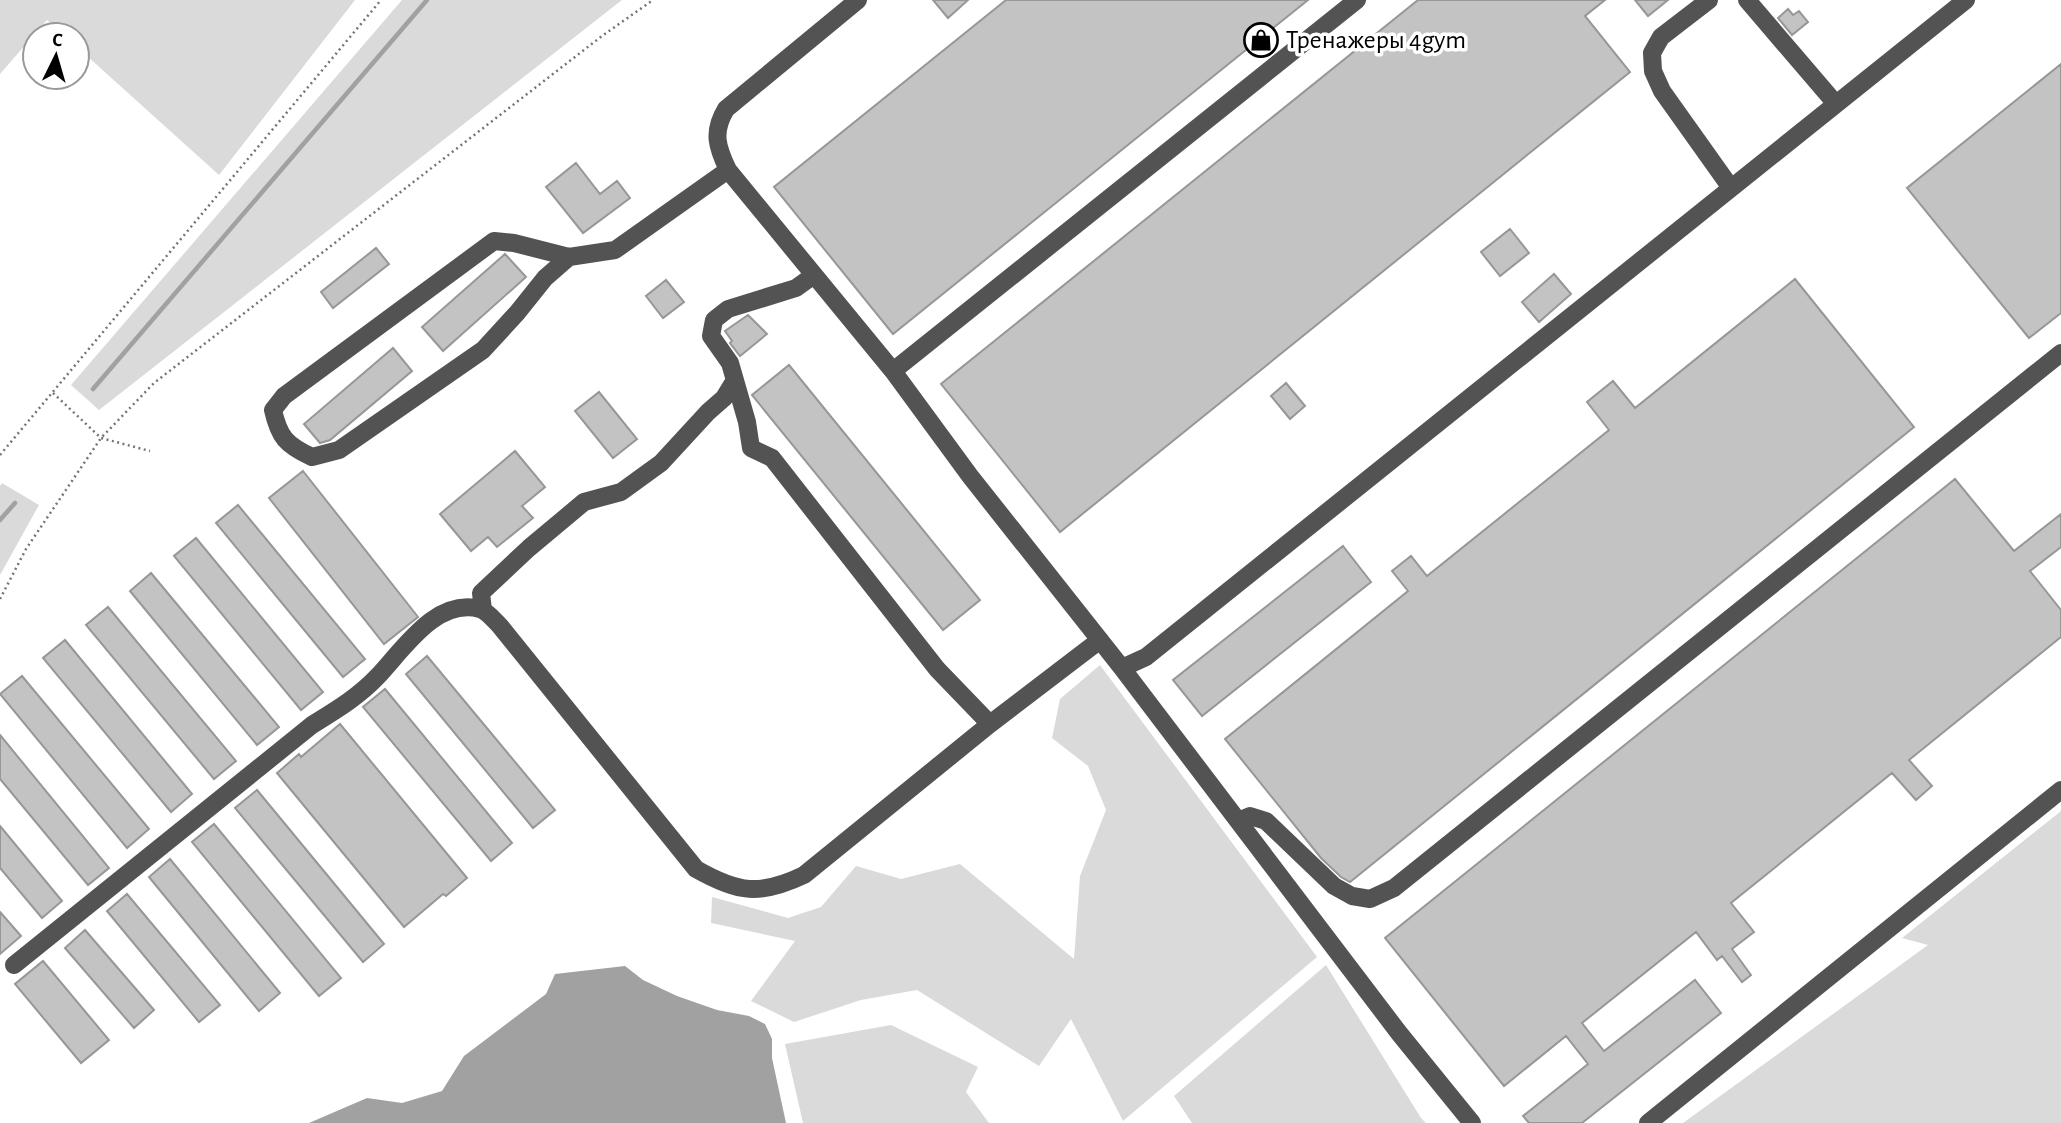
<svg xmlns="http://www.w3.org/2000/svg" width="2061" height="1123" viewBox="0 0 2061 1123" font-family="'Alegreya Sans',sans-serif">
  <style>
    .green { fill: #dadada }
    .water { fill: #a1a1a1 }
    .lines { fill: none; stroke-linecap: round; stroke-linejoin: round }
    .stream { stroke: #a1a1a1; stroke-width: 4.5 }
    .building { fill: #c3c3c3; stroke: #979797; stroke-width: 2 }
    .path { stroke: #757575; stroke-width: 2.5; stroke-dasharray: 2 3.5; stroke-linecap: butt }
    .minor { stroke: #535353; stroke-width: 18 }
    .labels { text-anchor: middle; dominant-baseline: central; stroke-width: 7; stroke-linejoin: round; paint-order: stroke }
    .poi-label { font-size: 26px; fill: #000; stroke: #fff; text-anchor: start }
  </style>
  <rect width="100%" height="100%" fill="#fff"/>
  <path class="green" d="M0,0H355L219,175L77,47V35H63L47,20L0,74Z
    M402,0H622L99,410L71,385Z
    M2,483L39,505L0,575V486Z
    M1100,665L1317,957L1123,1121L1071,1019L1039,1066L917,990L861,1000L794,1022L751,1001L795,941L711,923L712,897L788,918L821,907L856,866L901,879L960,864L1074,959L1080,876L1106,810L1088,766L1052,738L1060,699Z
    M2061,811V1123H1683L1928,945L1902,938Z
    M1326,965L1421,1118L1426,1123H1192L1174,1096Z
    M891,1025L978,1067L966,1092L989,1123H803L785,1044Z"/>
  <path class="water" d="M625,966L643,980L677,996L717,1010L749,1016L765,1024L772,1039V1058L786,1123H309L367,1098L402,1103L442,1091L464,1056L546,994L555,974Z"/>
  <g class="lines">
    <path class="stream" d="M93,389L427,0
      M0,520L15,503"/>
  </g>
  <path class="building" d="M933,0H968L948,18Z
    M1006,0H1308L893,334L774,187Z
    M1418,0H1605L1585,16L1630,72L1060,532L941,384Z
    M1635,0H1668L1648,16Z
    M1788,9L1793,15L1799,11L1808,22L1792,35L1778,18Z
    M2061,64V313L2029,338L1907,188Z
    M576,163L600,194L617,181L630,198L583,233L546,187Z
    M1510,229L1529,253L1500,276L1481,252Z
    M376,248L389,264L333,308L321,292Z
    M505,254L526,277L443,351L422,327Z
    M1554,274L1571,294L1539,322L1522,302Z
    M1795,279L1914,427L1350,882L1341,877L1321,858L1225,739L1408,591L1392,571L1397,567L1411,556L1427,576L1609,430L1587,402L1613,381L1635,408Z
    M666,280L684,302L663,318L646,296Z
    M748,315L767,334L740,356L730,343L732,341L725,331Z
    M393,348L412,371L330,440L320,443L304,424Z
    M789,365L980,600L943,630L752,395Z
    M1286,383L1305,406L1290,419L1271,396Z
    M599,392L637,439L613,458L575,411Z
    M515,451L545,487L522,506L533,518L497,547L488,537L471,551L440,514Z
    M303,471L418,617L384,644L269,498Z
    M1955,479L2014,551L2061,514V547L2030,571L2061,610V637L1909,760L1932,786L1916,800L1892,773L1731,903L1754,932L1732,949L1751,975L1742,982L1722,956L1717,960L1696,932L1582,1023L1604,1051L1695,980L1721,1013L1582,1123H1529L1523,1116L1588,1064L1566,1036L1504,1086L1385,938Z
    M238,505L365,659L343,677L216,523Z
    M196,538L323,692L301,710L174,556Z
    M1343,546L1371,582L1202,716L1173,680Z
    M151,573L279,727L257,745L130,591Z
    M108,607L236,761L214,779L86,625Z
    M65,640L192,794L171,812L43,658Z
    M427,656L555,810L533,828L406,674Z
    M22,676L149,829L127,848L0,694Z
    M385,689L512,843L491,861L363,707Z
    M340,724L467,878L446,896L443,894L404,927L277,773L299,754L301,757Z
    M0,735L109,868L88,885L0,779Z
    M257,790L384,944L363,962L235,808Z
    M214,824L341,978L319,996L192,842Z
    M0,826L62,901L42,918L0,868Z
    M170,859L280,993L259,1011L149,877Z
    M127,894L220,1005L199,1022L107,911Z
    M0,912L21,936L0,954Z
    M85,930L154,1010L134,1028L65,948Z
    M43,961L109,1040L81,1063L15,984Z"/>
  <g class="lines">
    <path class="path" d="M53,393L101,438L150,451
      M0,455L381,0
      M0,599L26,549L101,438L154,383L602,36L653,0"/>
    <path class="minor" d="M858,0L726,109C712,132 717,147 728,170L893,371L970,476L1122,668L1399,1033L1472,1123
      M1709,0L1661,37L1652,53L1653,71L1662,91L1731,188
      M1747,0L1836,104
      M569,257L514,243L494,241L284,396L273,410C279,437 286,445 312,457L339,450L483,350L517,313L545,278L569,257L615,250L728,170
      M814,275L796,288L728,309L714,320L711,336L730,363L747,422L751,448L772,458L937,669L990,724
      M893,371L1357,0
      M483,610L481,593L529,548L584,502L621,492L661,463L708,412L724,398L735,380
      M1122,668L1146,657L1966,0
      M1238,821L1250,816L1266,821L1334,886L1352,896L1370,899L1394,888L2061,353
      M14,965L312,725C336,710 358,697 377,677C403,650 436,597 480,609C487,611 495,621 500,626L696,869C738,893 760,896 804,875L990,724L1100,640
      M1648,1123L2061,790"/>
  </g>
  <defs>
    <g id="shop-ring" transform="scale(1.75)"><circle r="9.5" fill="#fff" stroke="#000" stroke-width="1.5"/><path d="M-5-2.5h2.3a2.7 3.5 0 0 1 5.4 0H5L5.5 6h-11ZM-1.5-2.5h3a1.5 2.3 0 0 0-3 0Z" fill="#000"/></g>
  </defs>
  <g fill-rule="evenodd">
    <use href="#shop-ring" x="1261" y="40"/>
  </g>
  <g class="labels">
    <g class="poi-label">
      <text x="1286" y="40">Тренажеры 4gym</text>
    </g>
  </g>
  <g transform="translate(56 56) rotate(5)"><circle r="33" fill="#ffffff" stroke="#999999" stroke-width="2"/>
  <path d="M0-5L12 26L0 18L-12 26Z" fill="#000000"/>
  <text y="-10" font-size="19" font-weight="bold" text-anchor="middle" fill="#000000">С</text>
  </g>
</svg>
